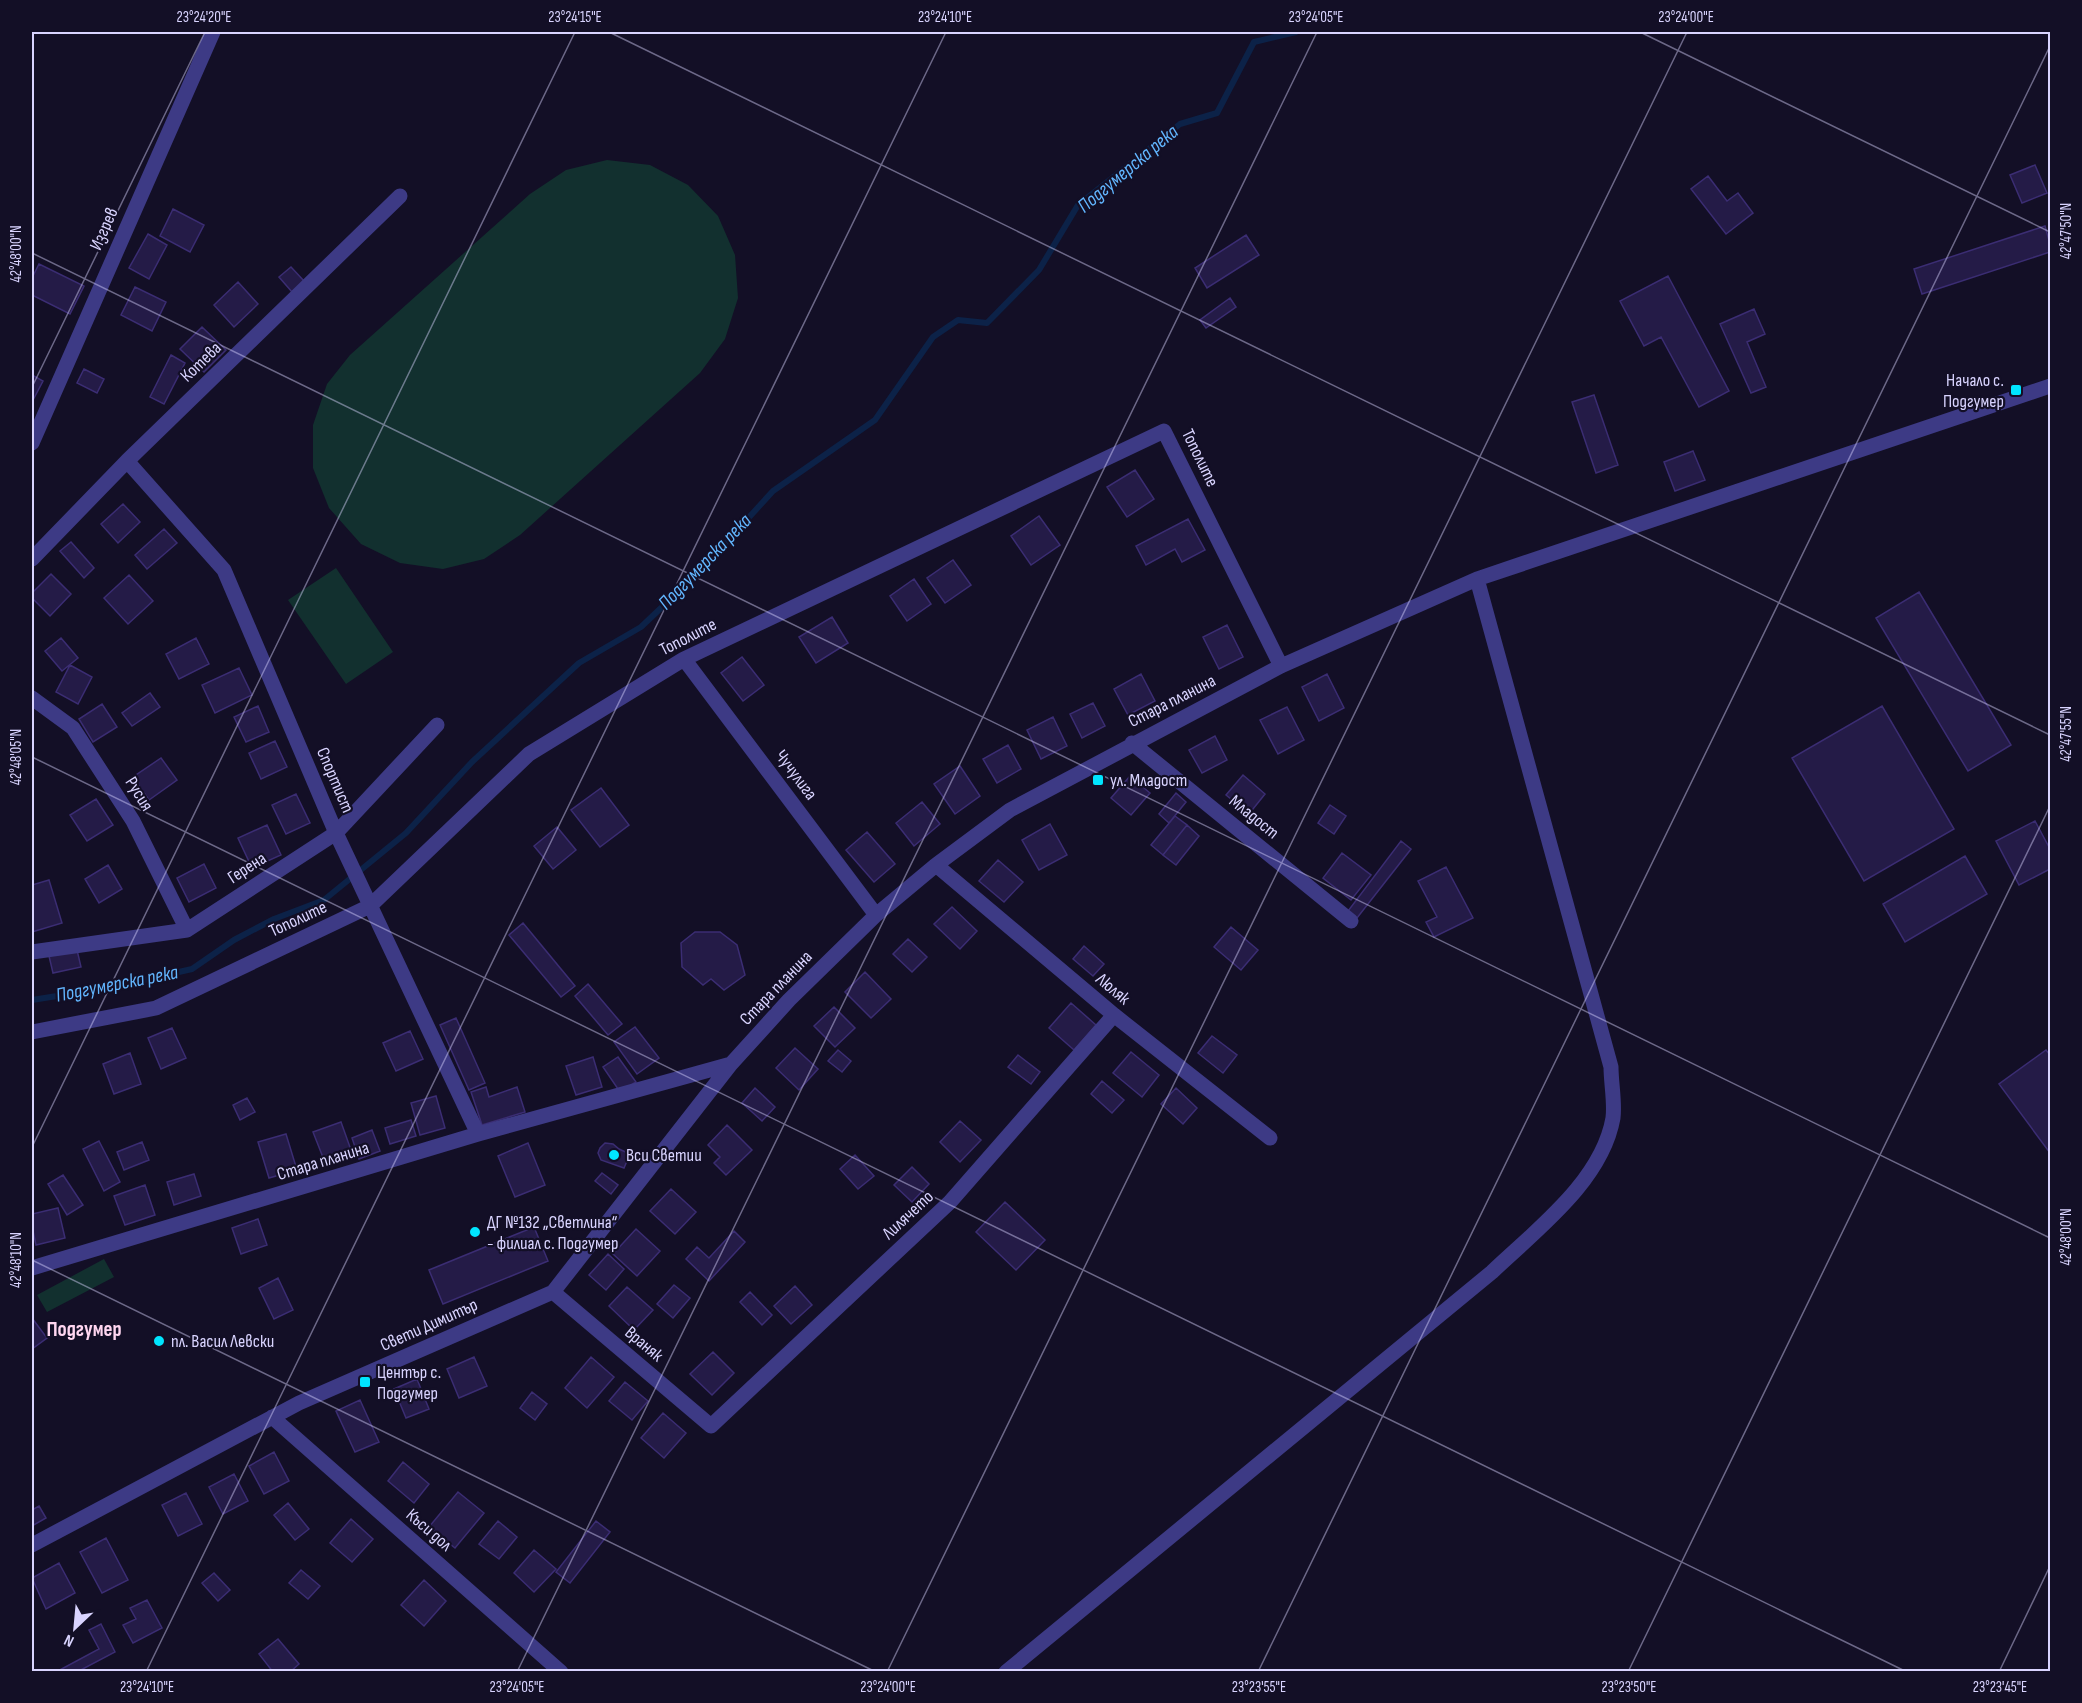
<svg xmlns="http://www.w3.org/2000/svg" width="2082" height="1703" viewBox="0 0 2082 1703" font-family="'Sofia Sans Condensed',sans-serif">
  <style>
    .green { fill: #12302f }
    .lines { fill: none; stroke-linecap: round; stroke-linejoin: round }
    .stream { stroke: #0c2248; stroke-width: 6 }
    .building { fill: #241b47; stroke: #3b2d73; stroke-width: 1.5 }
    .minor { stroke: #3d3a85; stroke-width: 15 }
    .ticks { fill: none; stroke: #d9d4ff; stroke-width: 1.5; stroke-opacity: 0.45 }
    .poi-dot { fill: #00e5ff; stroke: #130f26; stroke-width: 2 }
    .labels { text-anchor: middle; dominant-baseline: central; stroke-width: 4.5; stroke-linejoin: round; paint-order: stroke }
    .street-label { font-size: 18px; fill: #d9d4ff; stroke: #130f26 }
    .poi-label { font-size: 18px; fill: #d9d4ff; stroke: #130f26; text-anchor: start }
    .water-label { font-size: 20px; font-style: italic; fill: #62b6ff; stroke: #130f26 }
    .quarter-label { font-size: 21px; font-weight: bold; fill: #ffd6f0; stroke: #130f26 }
    .neatline { fill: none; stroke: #d9d4ff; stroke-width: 2 }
    .ticks-label { font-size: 15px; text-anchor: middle; fill: #d9d4ff }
  </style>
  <rect width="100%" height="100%" fill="#130f26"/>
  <path class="green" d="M607,160L650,165L688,185L718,216L735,255L738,298L725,339L700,373L520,535L484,559L443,569L400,563L361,544L329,508L313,468V425L327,384L350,355L530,194L566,170Z
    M336,568L393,652L346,684L288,600Z
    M104,1259L114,1277L47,1312L37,1295Z"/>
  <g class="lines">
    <path class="stream" d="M32,1000L113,987L192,969L234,940L274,919L324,900L406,833L472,762L579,663L641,627L701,570L773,491L875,420L933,337L958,320L987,323L1039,270L1078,205L1180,124L1217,113L1254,42L1296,32"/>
  </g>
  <path class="building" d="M2035,165L2047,193L2022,203L2010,175Z
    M1708,176L1727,201L1738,193L1753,213L1726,234L1691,189Z
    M173,209L204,225L190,252L160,236Z
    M2045,226L2050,244V252L1922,294L1914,269Z
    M148,234L167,245L149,279L129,268Z
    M1246,235L1259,255L1207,288L1195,268Z
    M39,264L84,286L70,314L32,295V278Z
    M291,267L304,281L292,292L279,277Z
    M1668,276L1729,391L1699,407L1661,337L1644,346L1620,301Z
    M238,282L258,304L234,327L214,305Z
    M135,287L166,302L152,331L121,315Z
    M1230,298L1236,307L1206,328L1200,320Z
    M1754,309L1765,334L1747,342L1766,387L1751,393L1720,324Z
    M202,327L226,350L204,372L180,349Z
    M171,355L185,363L164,404L150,397Z
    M84,369L104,379L97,393L77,383Z
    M32,375L43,381L32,402Z
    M1594,395L1618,465L1596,473L1572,402Z
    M1693,451L1705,480L1675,491L1664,462Z
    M1135,470L1154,499L1127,517L1107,487Z
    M123,504L140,522L118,543L101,524Z
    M1039,516L1060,545L1031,565L1011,536Z
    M1188,519L1205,550L1182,562L1175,549L1146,565L1136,546Z
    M164,529L177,543L147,569L135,555Z
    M71,542L94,568L84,578L60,551Z
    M953,560L971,585L945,603L927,578Z
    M51,574L71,594L50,616L32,598V593Z
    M129,575L153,601L128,624L104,598Z
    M914,579L931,604L907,621L890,596Z
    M1919,592L2011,745L1968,771L1876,618Z
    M832,617L848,643L816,663L799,637Z
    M1227,625L1243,657L1219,669L1203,637Z
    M61,638L78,658L62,671L45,651Z
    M196,638L209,664L179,679L166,654Z
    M742,657L764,685L743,701L721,673Z
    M70,665L92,677L78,704L56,692Z
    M239,668L252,695L215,713L202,685Z
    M1141,674L1155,701L1128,715L1114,689Z
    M1327,674L1344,708L1319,721L1302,687Z
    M150,693L160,707L132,726L122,713Z
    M1093,703L1105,726L1082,738L1070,714Z
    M102,704L117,727L93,742L79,719Z
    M258,706L269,732L246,742L234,717Z
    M1882,706L1954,829L1864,881L1792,758Z
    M1287,707L1304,740L1278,754L1260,720Z
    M1053,717L1067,746L1041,759L1027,730Z
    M1215,736L1227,760L1202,773L1189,750Z
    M275,741L287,767L261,779L249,753Z
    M1008,745L1021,769L997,783L983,759Z
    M161,758L177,780L149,800L133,777Z
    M960,766L980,796L955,814L934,784Z
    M1243,775L1265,794L1249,814L1226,795Z
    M1130,776L1150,793L1131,815L1111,798Z
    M601,788L629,825L600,847L571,810Z
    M1176,793L1186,802L1169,823L1159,814Z
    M296,794L310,823L286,834L272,805Z
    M96,799L113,825L87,841L70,815Z
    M922,802L940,824L914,846L896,823Z
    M1330,805L1346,816L1334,834L1318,823Z
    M1175,816L1187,825L1163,855L1151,845Z
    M2035,821L2050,849V869L2019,885L1996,841Z
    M1050,824L1067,855L1039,870L1022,840Z
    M267,825L281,855L252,868L238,838Z
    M1187,825L1199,836L1176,865L1163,855Z
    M557,827L576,850L553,869L534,846Z
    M867,832L895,864L874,882L846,850Z
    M1401,841L1411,849L1357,918L1348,911Z
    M1342,853L1371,875L1351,900L1323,878Z
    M1965,856L1987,894L1905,942L1883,904Z
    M998,860L1023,882L1004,902L979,881Z
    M204,864L216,888L189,902L177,878Z
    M108,865L122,889L99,903L85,879Z
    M1446,867L1473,918L1434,937L1426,922L1437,917L1418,881Z
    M49,880L62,923L32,932V885Z
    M952,907L977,931L960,949L934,924Z
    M523,923L575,986L561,997L509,935Z
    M1231,927L1258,950L1241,970L1214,947Z
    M695,932H720L737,945L745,975L724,990L711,979L703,985L682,967L681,943Z
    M908,939L927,957L912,972L893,954Z
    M1084,946L1104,964L1093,976L1073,959Z
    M77,950L81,967L53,973L49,956Z
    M865,972L891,999L871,1018L845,992Z
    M588,984L622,1024L608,1035L575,996Z
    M1071,1003L1096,1025L1074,1050L1049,1028Z
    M834,1007L855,1028L835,1047L814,1026Z
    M456,1018L485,1083L469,1090L440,1025Z
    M635,1027L659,1058L637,1074L614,1042Z
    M172,1028L186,1058L161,1069L148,1038Z
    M410,1031L423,1059L396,1071L383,1043Z
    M1212,1036L1237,1055L1223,1073L1198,1053Z
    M795,1048L818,1069L799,1090L776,1068Z
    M838,1050L851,1061L842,1072L828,1061Z
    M2046,1050L2050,1055V1153L1999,1084Z
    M1131,1052L1159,1075L1142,1097L1113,1073Z
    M130,1053L141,1084L114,1094L103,1064Z
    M1018,1055L1040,1072L1031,1084L1008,1067Z
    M593,1057L602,1087L576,1095L566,1066Z
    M618,1057L636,1082L620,1092L603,1067Z
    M1102,1081L1124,1100L1112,1113L1091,1094Z
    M486,1087L489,1097L517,1087L525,1112L482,1125L471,1092Z
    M755,1088L775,1107L762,1121L742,1103Z
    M1176,1088L1197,1108L1183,1124L1161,1104Z
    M436,1096L445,1128L420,1135L411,1103Z
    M247,1098L255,1112L240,1120L233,1105Z
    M411,1120L416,1136L390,1144L385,1128Z
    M960,1121L981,1140L960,1162L940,1142Z
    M341,1122L351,1150L324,1160L313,1132Z
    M727,1125L752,1150L726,1175L714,1163L720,1157L708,1145Z
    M372,1130L380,1151L359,1159L352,1138Z
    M286,1134L297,1170L269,1178L258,1142Z
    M99,1141L120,1182L104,1191L83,1149Z
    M142,1142L149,1160L124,1170L117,1152Z
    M528,1143L545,1185L515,1197L498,1156Z
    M605,1143L613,1144L619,1149L630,1154L624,1168L601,1160L598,1153L600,1148Z
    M855,1155L874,1176L858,1189L840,1169Z
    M912,1167L929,1184L912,1202L894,1185Z
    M602,1173L618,1185L611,1194L595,1181Z
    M194,1174L201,1196L174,1205L167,1182Z
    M63,1175L83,1205L67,1215L48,1184Z
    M145,1185L155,1215L125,1225L114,1196Z
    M671,1189L696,1212L675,1234L650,1211Z
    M1005,1202L1045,1240L1016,1270L976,1232Z
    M58,1208L65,1238L36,1245L32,1226V1214Z
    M258,1219L267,1245L241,1254L232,1228Z
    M534,1227L548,1261L443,1304L429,1270Z
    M636,1229L660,1251L637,1276L613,1254Z
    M734,1231L745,1242L709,1281L686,1259L697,1247L709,1258Z
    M608,1254L624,1269L606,1290L589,1275Z
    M278,1278L293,1310L274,1319L259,1288Z
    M674,1285L690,1298L673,1318L657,1304Z
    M795,1286L812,1305L791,1324L774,1306Z
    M627,1287L653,1310L634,1330L609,1306Z
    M750,1292L772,1315L762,1325L740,1302Z
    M32,1318L47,1338L32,1349Z
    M713,1352L734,1373L712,1395L690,1374Z
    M474,1357L487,1386L459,1398L447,1369Z
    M591,1357L614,1377L587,1408L565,1388Z
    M417,1379L429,1409L406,1418L394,1389Z
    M625,1382L648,1401L632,1420L609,1401Z
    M532,1392L547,1404L535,1420L520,1408Z
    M360,1400L379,1442L355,1452L336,1411Z
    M663,1413L686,1433L664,1458L641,1438Z
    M274,1452L289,1481L264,1494L249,1466Z
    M403,1462L429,1484L414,1503L388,1481Z
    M234,1474L248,1501L223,1514L209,1487Z
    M458,1492L484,1513L455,1548L429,1527Z
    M186,1493L202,1524L178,1536L162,1505Z
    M288,1503L309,1529L295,1540L274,1515Z
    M39,1506L46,1518L32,1526V1510Z
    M351,1519L373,1539L352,1562L330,1543Z
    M498,1521L517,1537L499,1559L479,1544Z
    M596,1521L610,1532L570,1583L556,1572Z
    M106,1538L128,1580L102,1593L80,1552Z
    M534,1550L556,1569L534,1592L514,1573Z
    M59,1563L75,1593L46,1609L32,1578Z
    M301,1570L320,1586L308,1599L289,1583Z
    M214,1573L230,1590L218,1601L202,1583Z
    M424,1580L446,1601L424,1626L401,1605Z
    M147,1600L162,1628L133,1643L123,1625L136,1619L130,1608Z
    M101,1624L115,1652L77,1672H56L99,1649L89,1630Z
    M278,1639L299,1664L290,1672H273L259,1654Z"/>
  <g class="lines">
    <path class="minor" d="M32,443L213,32
      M127,461L224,570L336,833L478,1134
      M32,559L127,461L400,196
      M684,659L876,915
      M32,698L73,728L133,821L187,930
      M1132,743L1351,921
      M936,865L1114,1015L1270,1138
      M32,952L187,930L336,833L437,725
      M32,1032L156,1008L370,906L529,754L684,659L1164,431L1281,666
      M32,1268L478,1134L731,1064
      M553,1292L711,1426L950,1202L1114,1015
      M272,1417L561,1672
      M32,1545L299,1403L553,1292L731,1064L789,1000L876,915L936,865L1010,810L1281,666L1477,579L2050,386
      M1006,1672L1492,1272C1536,1230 1602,1181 1613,1118C1615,1102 1611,1083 1611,1067L1477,579"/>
  </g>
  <path class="ticks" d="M609,32L2050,735M1640,32L2050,232M32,253L2050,1238M32,387L205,32M32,757L1907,1672M32,1147L575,32M32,1260L876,1672M146,1672L946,32M517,1672L1317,32M887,1672L1687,32M1258,1672L2050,46M1628,1672L2050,806M1999,1672L2050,1566"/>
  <g class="poi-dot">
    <rect x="2010" y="384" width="12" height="12" rx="3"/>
    <rect x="1092" y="774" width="12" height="12" rx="3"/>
    <circle cx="614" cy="1155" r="6"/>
    <circle cx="475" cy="1232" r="6"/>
    <circle cx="159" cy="1341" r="6"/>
    <rect x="359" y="1376" width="12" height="12" rx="3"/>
  </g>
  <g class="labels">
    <g class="street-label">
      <text transform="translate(104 229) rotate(-66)">Изгрев</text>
      <text transform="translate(201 362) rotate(-44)">Котева</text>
      <text transform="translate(1200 458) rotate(64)">Тополите</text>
      <text transform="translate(688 637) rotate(-27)">Тополите</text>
      <text transform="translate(1172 701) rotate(-27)">Стара планина</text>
      <text transform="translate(796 775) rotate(53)">Чучулига</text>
      <text transform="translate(335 780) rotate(67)">Спортист</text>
      <text transform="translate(139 794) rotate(58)">Русия</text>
      <text transform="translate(1254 817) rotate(39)">Младост</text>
      <text transform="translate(247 868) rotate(-33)">Герена</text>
      <text transform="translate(298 919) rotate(-25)">Тополите</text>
      <text transform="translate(776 988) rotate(-46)">Стара планина</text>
      <text transform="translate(1113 989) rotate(40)">Люляк</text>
      <text transform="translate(323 1161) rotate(-17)">Стара планина</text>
      <text transform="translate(908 1215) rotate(-43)">Лилячето</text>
      <text transform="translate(429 1325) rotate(-24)">Свети Димитър</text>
      <text transform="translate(644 1344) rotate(40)">Враняк</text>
      <text transform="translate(429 1530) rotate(41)">Къси дол</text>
    </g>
    <g class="poi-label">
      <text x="2004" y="380" text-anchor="end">Начало с.<tspan x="2004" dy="21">Подгумер</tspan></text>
      <text x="1110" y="780">ул. Младост</text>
      <text x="626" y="1155">Вси Светии</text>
      <text x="487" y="1222">ДГ №132 „Светлина“<tspan x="487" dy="21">- филиал с. Подгумер</tspan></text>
      <text x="171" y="1341">пл. Васил Левски</text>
      <text x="377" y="1372">Център с.<tspan x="377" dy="21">Подгумер</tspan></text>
    </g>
    <g class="water-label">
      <text transform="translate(1128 169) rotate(-40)">Подгумерска река</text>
      <text transform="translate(705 562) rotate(-46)">Подгумерска река</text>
      <text transform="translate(117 984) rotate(-11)">Подгумерска река</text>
    </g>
    <g class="quarter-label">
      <text x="84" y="1329">Подгумер</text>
    </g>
  </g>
  <rect width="2082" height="1703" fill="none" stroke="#130f26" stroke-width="66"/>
  <g transform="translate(75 1628) rotate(206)" stroke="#130f26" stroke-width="4.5" paint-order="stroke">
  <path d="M0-4.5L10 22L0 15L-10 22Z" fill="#d9d4ff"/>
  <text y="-9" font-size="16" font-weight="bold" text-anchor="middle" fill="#d9d4ff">N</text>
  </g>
  <rect x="33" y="33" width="2016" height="1637" class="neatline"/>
  <g class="ticks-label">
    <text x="204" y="22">23°24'20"E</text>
    <text x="575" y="22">23°24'15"E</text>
    <text x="945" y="22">23°24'10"E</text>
    <text x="1316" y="22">23°24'05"E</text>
    <text x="1686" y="22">23°24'00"E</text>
    <text transform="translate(2066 231) rotate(-90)" y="5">42°47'50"N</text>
    <text transform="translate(16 254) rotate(-90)" y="5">42°48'00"N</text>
    <text transform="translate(2066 734) rotate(-90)" y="5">42°47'55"N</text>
    <text transform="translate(16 757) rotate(-90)" y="5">42°48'05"N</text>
    <text transform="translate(2066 1237) rotate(-90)" y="5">42°48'00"N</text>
    <text transform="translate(16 1260) rotate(-90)" y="5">42°48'10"N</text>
    <text x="147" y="1692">23°24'10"E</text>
    <text x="517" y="1692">23°24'05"E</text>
    <text x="888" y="1692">23°24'00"E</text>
    <text x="1259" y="1692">23°23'55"E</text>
    <text x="1629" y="1692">23°23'50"E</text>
    <text x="2000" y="1692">23°23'45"E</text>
  </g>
</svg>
